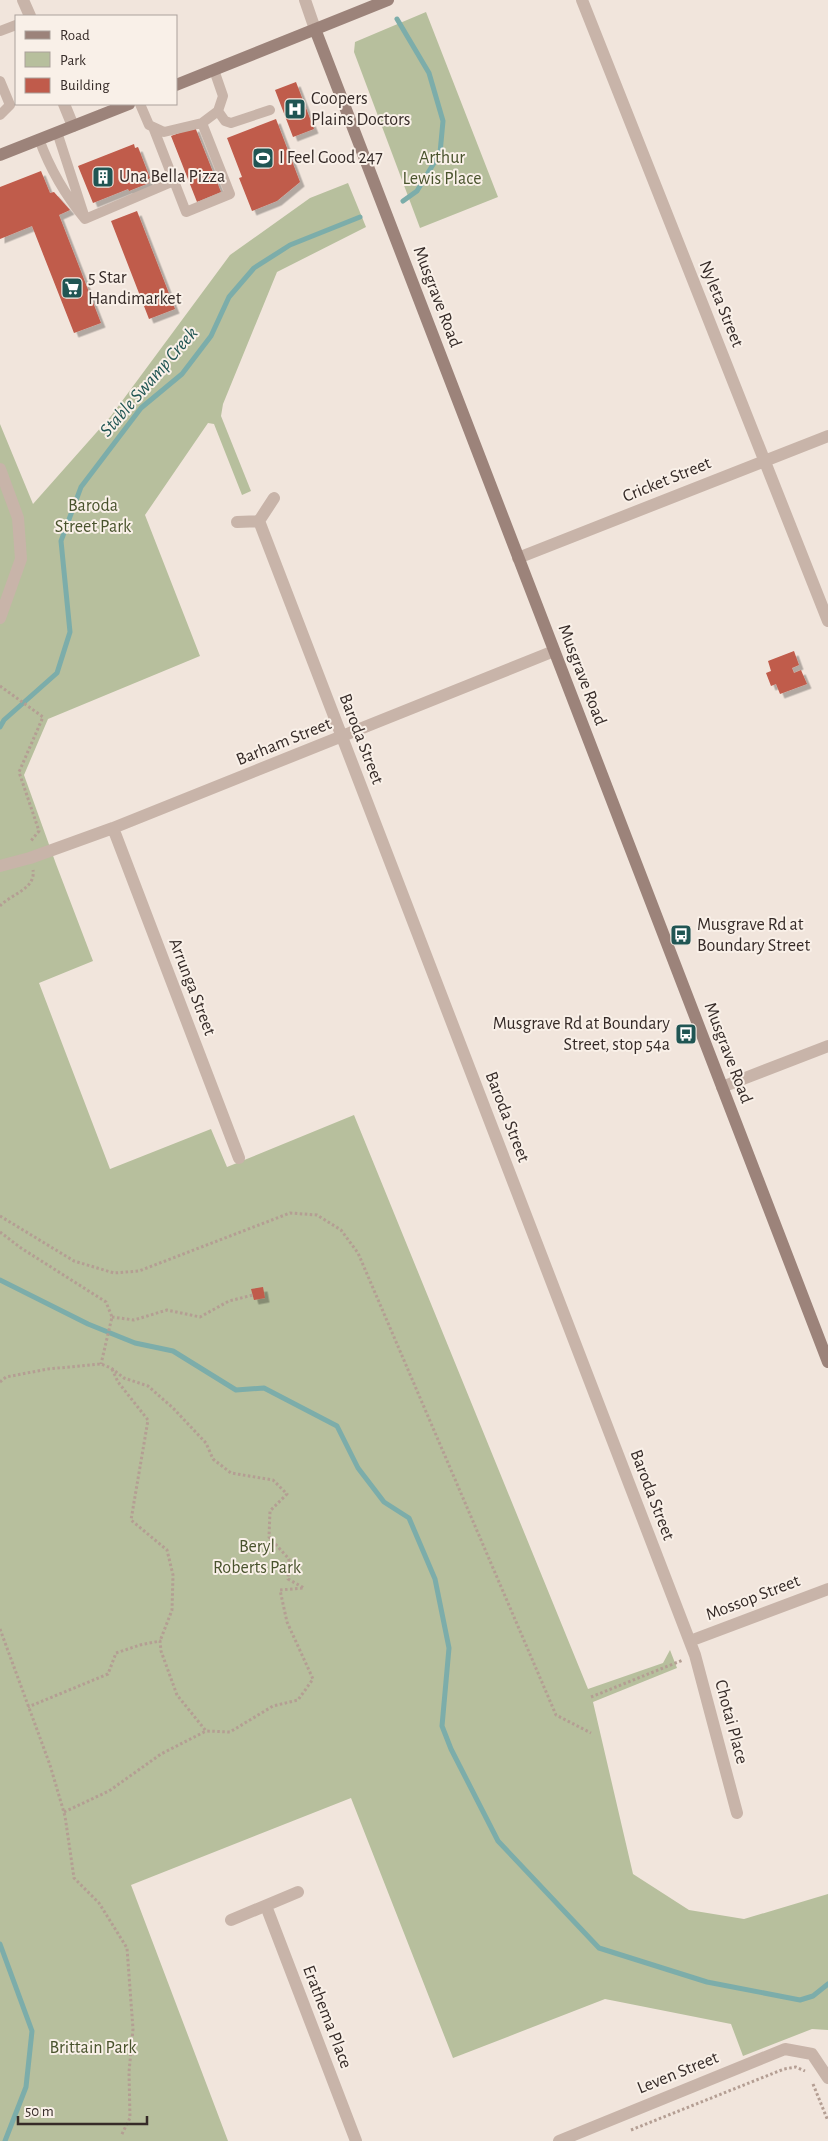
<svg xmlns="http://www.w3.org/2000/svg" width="828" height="2141" viewBox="0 0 828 2141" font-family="'Alegreya Sans',sans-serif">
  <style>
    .green { fill: #b7bf9d }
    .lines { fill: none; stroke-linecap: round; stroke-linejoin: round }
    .stream { stroke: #7cadaa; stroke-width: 5 }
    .building { fill: #c05b4b; filter: url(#shadow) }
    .path { stroke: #b49e93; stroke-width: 3; stroke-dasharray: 2.5 2.5; stroke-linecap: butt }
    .lane { stroke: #c8b4a9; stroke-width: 10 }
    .street { stroke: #c8b4a9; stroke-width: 12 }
    .secondary { stroke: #9c837a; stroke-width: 12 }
    .labels { text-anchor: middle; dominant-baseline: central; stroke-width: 4; stroke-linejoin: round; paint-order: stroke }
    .poi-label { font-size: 18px; fill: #362b28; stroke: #f9f0e8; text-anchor: start }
    .park-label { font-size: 18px; fill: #49532d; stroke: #f9f0e8 }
    .street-label { font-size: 18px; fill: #362b28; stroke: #f9f0e8 }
    .water-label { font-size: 19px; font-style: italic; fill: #205553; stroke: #f9f0e8 }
  </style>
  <defs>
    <filter id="shadow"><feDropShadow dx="4.5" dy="4.5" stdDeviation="0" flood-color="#0004"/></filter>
  </defs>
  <rect width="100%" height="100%" fill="#f1e5dc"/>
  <path class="green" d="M426,12L498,197L420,228L354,52L355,42Z
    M348,183L366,227L277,272L223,404L221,416L251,491L242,495L214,424L208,423L145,515L200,656L48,719L24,775L56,864L93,961L39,983L110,1169L211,1129L227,1167L354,1115L588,1689L663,1663L670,1650L677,1668L593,1702L633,1874L689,1910L744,1919L828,1894V2030L812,2029L743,2056L731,2024L605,1999L453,2058L351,1798L131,1885L228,2141H0V424L33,504L111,416L230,255L310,198Z"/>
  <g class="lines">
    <path class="stream" d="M397,19L429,73L443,121L440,153L417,191L403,201
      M0,727L4,720L57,673L70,632L61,541L81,487L141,408L182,374L211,336L229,297L254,268L290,245L360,217
      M0,1280L88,1324L135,1343L173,1351L236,1390L264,1388L337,1426L358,1468L384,1502L409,1518L435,1579L449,1648L442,1726L451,1749L498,1841L599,1948L707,1982L800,2000L813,1996L828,1984
      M0,1944L32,2031L26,2087L5,2141"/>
  </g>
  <path class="building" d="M296,82L314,129L293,137L275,90Z
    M276,119L300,182L277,201L252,211L239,178L242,177L227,138Z
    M195,127L221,192L197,202L171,136Z
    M134,144L135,148L138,147L150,178L148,179L149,183L129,191L128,189L93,203L78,166Z
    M41,171L50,193L54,192L70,210L59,215L101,323L74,333L32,226L0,239V187Z
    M137,211L175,309L149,319L111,221Z
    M794,651L799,665L792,668L794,673L801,670L807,684L780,694L776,684L771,686L766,673L771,671L768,661Z
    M263,1287L265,1298L254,1300L251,1289Z"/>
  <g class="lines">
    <path class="path" d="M0,686L43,717L19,772L39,831L30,842
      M0,906C11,894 36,889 33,870
      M0,1216L74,1261L114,1273L139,1271L290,1213L317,1215L341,1230L358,1253L556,1715L591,1733
      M0,1232L21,1248L106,1302L112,1317L101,1364
      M112,1317L134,1320L167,1310L200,1317L229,1301L253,1295
      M112,1369L118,1382L148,1420L131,1520L167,1550L173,1575L172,1610L160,1641
      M0,1382L6,1377L48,1369L101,1364L111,1368L124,1378L148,1386L173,1408L206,1443L213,1459L231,1473L273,1480L287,1494L270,1511L269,1537L289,1559L288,1579L304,1588L280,1590L287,1622L313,1679L298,1700L273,1706L230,1732L206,1731L177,1695L161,1651L160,1641L140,1645L116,1653L108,1674L28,1707
      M0,1629L50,1765L65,1816L74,1878L99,1903L127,1948L133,2029L129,2072L130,2118L121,2136
      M591,1697L683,1660
      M64,1812L109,1791L161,1754L206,1731
      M813,2084L828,2121
      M631,2130L784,2069L796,2067L805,2071"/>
    <path class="lane" d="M0,31L16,25
      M0,81L10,105L0,115
      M140,104L149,125L164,132L202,123L218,111L223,96L214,70
      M218,111L225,121L231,123L270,110
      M153,127L186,212L230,194L202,123
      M57,132L84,215
      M39,139C50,169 65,195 85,219
      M85,219L174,181"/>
    <path class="street" d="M23,0L30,16
      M305,0L315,29
      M582,0L828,621
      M64,104L73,126
      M0,469L18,518L21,559L0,618
      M259,521L695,1655L737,1813
      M237,522L259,521L274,498
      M518,558L828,436
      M113,828L239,1158
      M0,866L30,858L113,828L554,651
      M722,1087L828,1046
      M690,1641L828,1589
      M266,1906L356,2141
      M231,1920L298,1892
      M559,2141L785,2049L812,2054L828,2078"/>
    <path class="secondary" d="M315,29L828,1362
      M176,85L388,0
      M0,155L129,104"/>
  </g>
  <defs>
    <g id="hospital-square" transform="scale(1.125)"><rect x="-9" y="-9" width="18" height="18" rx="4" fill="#205553" stroke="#f9f0e8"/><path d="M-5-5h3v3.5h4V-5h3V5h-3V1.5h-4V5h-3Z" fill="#fff"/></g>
    <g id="stadium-square" transform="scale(1.125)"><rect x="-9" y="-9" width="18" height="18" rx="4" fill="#205553" stroke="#f9f0e8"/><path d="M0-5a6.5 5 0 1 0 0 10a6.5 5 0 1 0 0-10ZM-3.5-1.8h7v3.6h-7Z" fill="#fff"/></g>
    <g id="building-square" transform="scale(1.125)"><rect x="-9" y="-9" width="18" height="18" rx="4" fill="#205553" stroke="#f9f0e8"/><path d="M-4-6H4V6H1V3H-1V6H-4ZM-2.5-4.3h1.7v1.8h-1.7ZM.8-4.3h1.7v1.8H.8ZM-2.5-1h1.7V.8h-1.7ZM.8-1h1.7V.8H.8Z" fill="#fff"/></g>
    <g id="supermarket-square" transform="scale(1.125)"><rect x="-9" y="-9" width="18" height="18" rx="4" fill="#205553" stroke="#f9f0e8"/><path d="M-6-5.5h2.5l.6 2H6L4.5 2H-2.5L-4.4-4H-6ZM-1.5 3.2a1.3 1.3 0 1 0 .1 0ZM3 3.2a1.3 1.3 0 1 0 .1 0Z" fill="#fff"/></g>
    <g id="bus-square" transform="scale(1.125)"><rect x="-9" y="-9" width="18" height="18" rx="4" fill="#205553" stroke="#f9f0e8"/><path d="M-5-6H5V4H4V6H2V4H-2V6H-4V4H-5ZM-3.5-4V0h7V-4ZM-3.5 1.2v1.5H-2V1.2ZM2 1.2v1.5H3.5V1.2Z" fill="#fff"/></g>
  </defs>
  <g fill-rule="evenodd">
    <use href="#hospital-square" x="295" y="109"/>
    <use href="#stadium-square" x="263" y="158"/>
    <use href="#building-square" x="103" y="177"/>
    <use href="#supermarket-square" x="72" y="288"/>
    <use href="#bus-square" x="681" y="935"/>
    <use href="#bus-square" x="686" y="1034"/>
  </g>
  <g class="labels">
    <g class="poi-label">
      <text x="311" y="99">Coopers<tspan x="311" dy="21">Plains Doctors</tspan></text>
      <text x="279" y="158">I Feel Good 247</text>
      <text x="119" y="177">Una Bella Pizza</text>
      <text x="88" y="278">5 Star<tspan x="88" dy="21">Handimarket</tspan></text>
      <text x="697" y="925">Musgrave Rd at<tspan x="697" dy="21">Boundary Street</tspan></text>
      <text x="670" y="1024" text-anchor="end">Musgrave Rd at Boundary<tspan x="670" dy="21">Street, stop 54a</tspan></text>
    </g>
    <g class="park-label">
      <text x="442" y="158">Arthur<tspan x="442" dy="21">Lewis Place</tspan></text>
      <text x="93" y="506">Baroda<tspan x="93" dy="21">Street Park</tspan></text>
      <text x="257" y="1547">Beryl<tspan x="257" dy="21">Roberts Park</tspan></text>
      <text x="93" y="2048">Brittain Park</text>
    </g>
    <g class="street-label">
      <text transform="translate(437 297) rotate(69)">Musgrave Road</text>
      <text transform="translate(721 304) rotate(68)">Nyleta Street</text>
      <text transform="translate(667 480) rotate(-22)">Cricket Street</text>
      <text transform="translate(582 675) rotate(69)">Musgrave Road</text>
      <text transform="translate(361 739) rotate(69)">Baroda Street</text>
      <text transform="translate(284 742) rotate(-22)">Barham Street</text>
      <text transform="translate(192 987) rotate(69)">Arrunga Street</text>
      <text transform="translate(728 1053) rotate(69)">Musgrave Road</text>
      <text transform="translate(507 1117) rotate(69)">Baroda Street</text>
      <text transform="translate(652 1495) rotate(69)">Baroda Street</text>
      <text transform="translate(753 1598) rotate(-21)">Mossop Street</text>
      <text transform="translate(731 1722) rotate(75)">Chotai Place</text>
      <text transform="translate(327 2017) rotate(69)">Erathema Place</text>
      <text transform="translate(678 2073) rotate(-22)">Leven Street</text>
    </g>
    <g class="water-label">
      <text transform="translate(149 382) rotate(-49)">Stable Swamp Creek</text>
    </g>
  </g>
  <rect x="15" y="15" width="162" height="90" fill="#f9f0e8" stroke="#aba19b"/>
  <rect x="25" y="31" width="25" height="8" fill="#9c837a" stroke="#aba19b"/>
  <text x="60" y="40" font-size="15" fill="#362b28">Road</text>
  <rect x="25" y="52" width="25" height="15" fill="#b7bf9d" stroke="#aba19b"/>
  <text x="60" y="65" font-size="15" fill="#362b28">Park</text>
  <rect x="25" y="78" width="25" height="15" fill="#c05b4b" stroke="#aba19b"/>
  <text x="60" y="90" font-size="15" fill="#362b28">Building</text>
  <path d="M18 2116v8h129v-8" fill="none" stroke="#362b28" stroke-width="2.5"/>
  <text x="25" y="2116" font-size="15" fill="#362b28" stroke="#f9f0e8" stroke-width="4" paint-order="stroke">50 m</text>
</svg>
